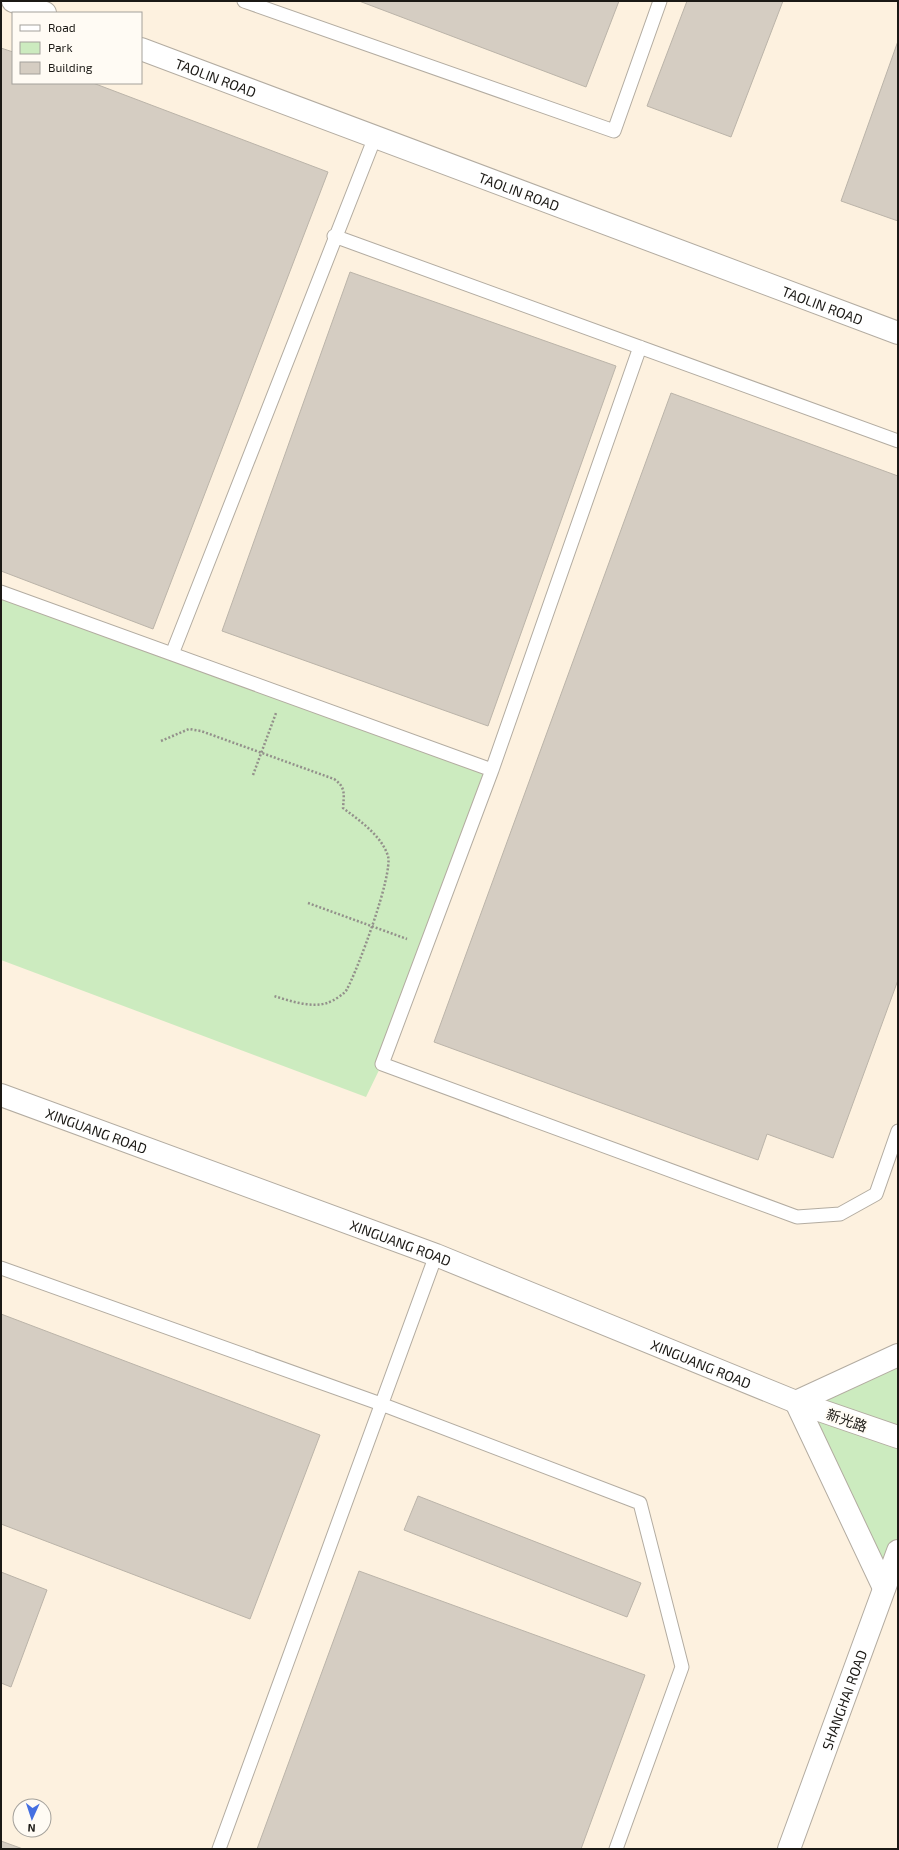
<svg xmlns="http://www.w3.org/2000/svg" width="899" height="1850" viewBox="0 0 899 1850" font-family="'Exo 2','Noto Sans SC',sans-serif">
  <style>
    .built { fill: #fdf1df; fill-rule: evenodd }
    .green { fill: #ccebbf }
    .building { fill: #d5cdc2; stroke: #bbb4a9 }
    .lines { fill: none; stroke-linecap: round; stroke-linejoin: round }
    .service-casing { stroke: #b3aca1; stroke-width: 15 }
    .tertiary-casing { stroke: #b3aca1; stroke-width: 24 }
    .path { stroke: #93908b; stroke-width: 2.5; stroke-dasharray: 2 2; stroke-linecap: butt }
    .service { stroke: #fff; stroke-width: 13 }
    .tertiary { stroke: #fff; stroke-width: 22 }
    .labels { text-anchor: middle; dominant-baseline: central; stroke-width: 4; stroke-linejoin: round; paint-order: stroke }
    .street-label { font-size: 14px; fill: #1b1915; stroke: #fffbf4 }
  </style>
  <rect width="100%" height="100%" fill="#fffbf4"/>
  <path class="built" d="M1,1H898V1849H1ZM13,13H141V83H13ZM20,1806H44V1830H20Z"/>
  <path class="green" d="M1,592L492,770L382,1064L366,1097L1,960Z
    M898,1355V1581L884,1588L796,1402Z"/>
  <path class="building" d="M359,1H619L586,87Z
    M687,1H783L731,137L647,106Z
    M898,41V221L841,201Z
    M1,48L13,52V83H93L328,172L153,629L1,571Z
    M350,272L616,366L488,726L222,631Z
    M671,393L898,476V980L833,1158L767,1134L758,1160L434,1042Z
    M1,1314L320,1435L250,1619L1,1524Z
    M418,1496L641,1583L627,1617L404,1530Z
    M359,1571L645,1675L581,1849H257Z
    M1,1572L47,1590L11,1687L1,1683Z
    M1,1841L23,1849H1Z"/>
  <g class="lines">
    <g class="service-casing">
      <path id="service" d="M244,1L614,131L660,1
        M334,236L898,441
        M1,592L492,770L382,1064L797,1217L840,1214L876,1194L898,1131
        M172,654L375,137
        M492,770L640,347
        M1,1268L381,1404L640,1503L682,1667L616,1849
        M219,1849L436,1255"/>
    </g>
    <g class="tertiary-casing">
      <g id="tertiary">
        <path d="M13,1L45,13"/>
        <path id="s1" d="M141,49L898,333"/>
        <path id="s2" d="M1,1095L436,1255L796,1402L898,1437"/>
        <path d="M884,1588L796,1402L898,1355"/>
        <path id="s3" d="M789,1849L898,1551"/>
      </g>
    </g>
    <path class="path" d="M161,741L189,729L201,731L334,779C346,787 344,795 343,808C360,821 381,835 388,856C393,875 358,969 347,989C345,994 333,1001 327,1003C311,1008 290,1001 274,996
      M253,775L276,713
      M308,903L407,939"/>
    <use href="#service" class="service"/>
    <use href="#tertiary" class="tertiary"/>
  </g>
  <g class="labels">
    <g class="street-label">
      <text stroke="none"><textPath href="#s1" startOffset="80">TAOLIN ROAD</textPath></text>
      <text stroke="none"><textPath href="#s1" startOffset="404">TAOLIN ROAD</textPath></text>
      <text stroke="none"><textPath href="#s1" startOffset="728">TAOLIN ROAD</textPath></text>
      <text stroke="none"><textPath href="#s2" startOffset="102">XINGUANG ROAD</textPath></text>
      <text stroke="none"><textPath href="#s2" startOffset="426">XINGUANG ROAD</textPath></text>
      <text stroke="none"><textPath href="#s2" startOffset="750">XINGUANG ROAD</textPath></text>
      <text transform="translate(847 1420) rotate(19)">新光路</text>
      <text stroke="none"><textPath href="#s3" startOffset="159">SHANGHAI ROAD</textPath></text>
    </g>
  </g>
  <rect width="899" height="1850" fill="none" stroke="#1b1915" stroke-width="4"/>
  <rect x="12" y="12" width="130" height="72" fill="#fffbf4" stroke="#a4a19b"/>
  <rect x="20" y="25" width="20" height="6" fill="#ffffff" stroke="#a4a19b"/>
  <text x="48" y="32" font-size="12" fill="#1b1915">Road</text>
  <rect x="20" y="42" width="20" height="12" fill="#ccebbf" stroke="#a4a19b"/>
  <text x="48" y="52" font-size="12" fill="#1b1915">Park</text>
  <rect x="20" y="62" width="20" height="12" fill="#d5cdc2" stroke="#a4a19b"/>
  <text x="48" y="72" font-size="12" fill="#1b1915">Building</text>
  <g transform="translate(32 1818) rotate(183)"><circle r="19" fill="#fffbf4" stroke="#a4a19b"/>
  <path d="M0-3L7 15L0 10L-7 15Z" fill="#456fe1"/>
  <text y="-6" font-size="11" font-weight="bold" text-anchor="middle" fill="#1b1915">N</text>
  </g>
</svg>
